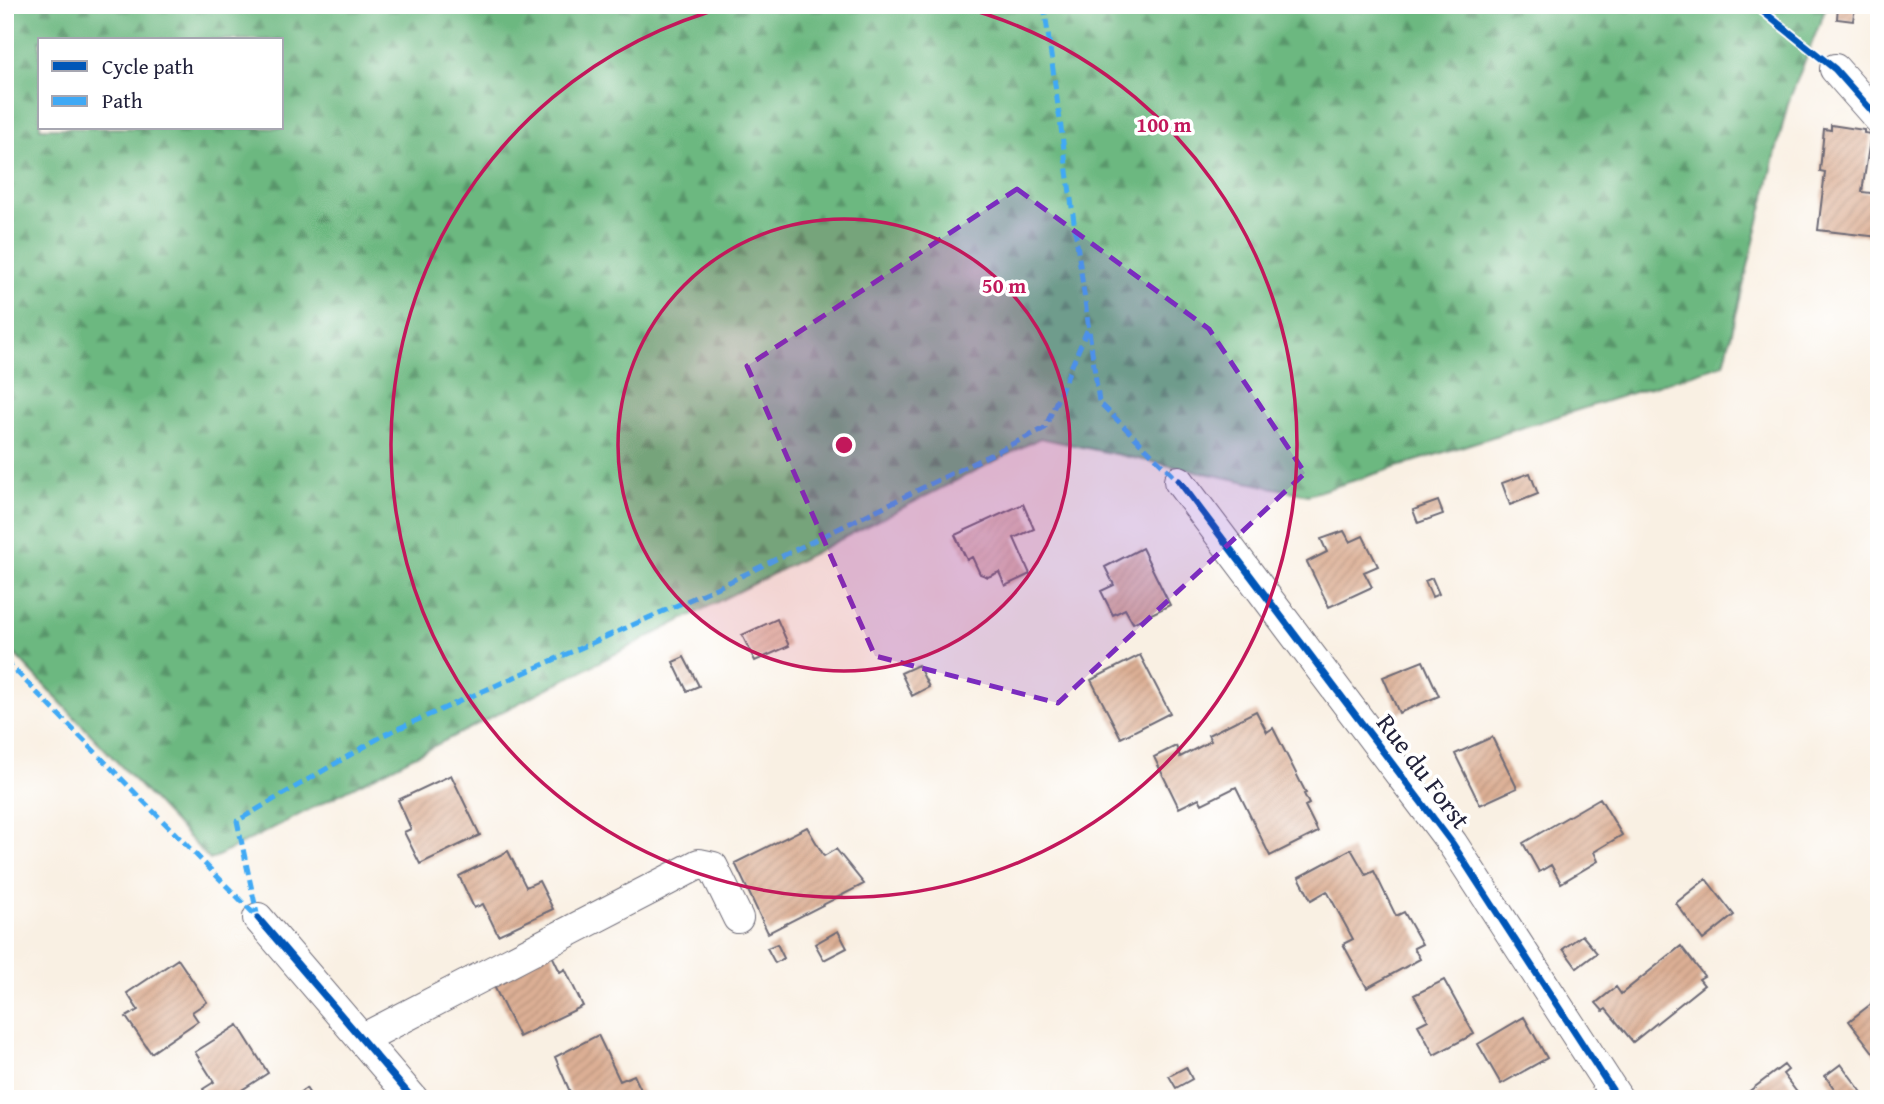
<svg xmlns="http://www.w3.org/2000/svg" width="1884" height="1104" viewBox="0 0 1884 1104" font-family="'Gentium Book Plus',serif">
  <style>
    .forest { fill: url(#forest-firs); stroke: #476d5e; stroke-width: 2; fill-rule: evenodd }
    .building { fill: url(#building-hatch) }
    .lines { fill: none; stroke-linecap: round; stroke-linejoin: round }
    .minor-casing { stroke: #6d6a76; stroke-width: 32 }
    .minor { stroke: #fff; stroke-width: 30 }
    .quiet { stroke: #3fa9f5; stroke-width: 5; stroke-dasharray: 10 5; stroke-linecap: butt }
    .cycleway-casing { stroke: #fff; stroke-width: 11 }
    .cycleway { stroke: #0057b8; stroke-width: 7 }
    .marked { fill: #7b2cbf; fill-opacity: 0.2; stroke: #7b2cbf; stroke-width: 5; stroke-dasharray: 14 9; stroke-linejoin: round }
    .ring { fill: none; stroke: #c2185b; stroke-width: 3.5 }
    .labels { text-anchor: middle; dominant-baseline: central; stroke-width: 7; stroke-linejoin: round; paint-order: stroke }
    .street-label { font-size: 26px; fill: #22223b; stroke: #fff }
    .centre { fill: #c2185b; stroke: #fff; stroke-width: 3.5 }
    .ring-label { font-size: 21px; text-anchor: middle; font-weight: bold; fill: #c2185b; stroke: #fff; stroke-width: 7; stroke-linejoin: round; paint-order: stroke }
  </style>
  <defs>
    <pattern id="forest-firs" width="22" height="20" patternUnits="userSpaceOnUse" patternTransform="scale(1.75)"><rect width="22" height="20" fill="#6cb880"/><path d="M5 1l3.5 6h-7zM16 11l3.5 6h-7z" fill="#58956a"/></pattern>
    <pattern id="building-hatch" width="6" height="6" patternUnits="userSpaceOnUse" patternTransform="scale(1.75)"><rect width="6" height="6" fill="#dcaf94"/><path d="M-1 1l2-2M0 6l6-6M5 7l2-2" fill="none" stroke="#bc9680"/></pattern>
  </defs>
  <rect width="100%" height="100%" fill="#fff"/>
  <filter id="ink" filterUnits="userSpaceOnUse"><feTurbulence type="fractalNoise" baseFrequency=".0143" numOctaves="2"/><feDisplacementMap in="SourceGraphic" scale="14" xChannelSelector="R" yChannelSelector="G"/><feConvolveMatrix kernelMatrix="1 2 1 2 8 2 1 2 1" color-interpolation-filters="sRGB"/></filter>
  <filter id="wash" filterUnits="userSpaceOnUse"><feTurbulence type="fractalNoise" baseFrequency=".00686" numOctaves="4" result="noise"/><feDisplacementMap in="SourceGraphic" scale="28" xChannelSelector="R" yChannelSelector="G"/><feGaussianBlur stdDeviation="1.57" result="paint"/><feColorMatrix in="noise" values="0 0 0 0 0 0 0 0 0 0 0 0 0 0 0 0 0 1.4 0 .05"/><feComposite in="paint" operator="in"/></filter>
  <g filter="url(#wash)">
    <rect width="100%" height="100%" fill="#f9f0e3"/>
    <path class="forest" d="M7,5H1827L1788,103L1724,364L1308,495L1040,438L210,860L5,644ZM40,40H282V128H40Z"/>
    <g id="blocks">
      <path class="building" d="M1838,5H1855L1853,21L1837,19Z
        M1831,125L1864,130V133L1871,134L1862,192L1879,194V237L1818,230L1825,172L1820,171L1824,129L1831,130Z
        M1530,473L1538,494L1510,505L1502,483Z
        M1438,501L1443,514L1418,523L1413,510Z
        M1023,504L1034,529L1014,538L1030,574L1005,586L999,572L988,577L980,574L972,557L967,560L955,535Z
        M1344,531L1350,542L1363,536L1378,566L1364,572L1372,587L1329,607L1307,562L1327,552L1321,539Z
        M1142,548L1170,605L1133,623L1125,609L1113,615L1101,591L1114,585L1105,567Z
        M1432,578L1439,594L1432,597L1425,581Z
        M777,619L789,646L755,661L742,635Z
        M1140,655L1170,713L1121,738L1091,680Z
        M684,657L699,686L687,691L673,662Z
        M1423,661L1439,696L1399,713L1383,677Z
        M918,665L929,687L912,696L901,673Z
        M1256,711L1267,732L1273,728L1306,793L1304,794L1309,804L1305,806L1318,832L1270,856L1236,787L1202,804L1199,798L1179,808L1154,757L1176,746L1180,757L1211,741L1208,735Z
        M1492,737L1517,788L1480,805L1455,754Z
        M451,775L480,835L420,864L404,832L411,829L398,800Z
        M1600,798L1622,835L1594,852L1598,861L1561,883L1551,865L1539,872L1523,843Z
        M807,827L824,856L836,849L864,884L768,933L735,863Z
        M1351,849L1366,875L1374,871L1396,916L1404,912L1422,944L1414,948L1420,959L1367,988L1343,944L1353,939L1327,891L1311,900L1299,877Z
        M508,851L526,887L539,881L553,909L498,935L483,904L474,908L459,876Z
        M1706,879L1734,915L1703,940L1676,903Z
        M838,931L847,948L824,960L815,944Z
        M1582,935L1597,953L1577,968L1563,949Z
        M777,944L784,958L775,963L767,948Z
        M1681,946L1704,976L1699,979L1704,985L1633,1042L1606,1009L1603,1011L1596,1003L1616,987L1621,994Z
        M550,951L560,972L565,969L583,1006L519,1037L491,980Z
        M178,959L207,1002L192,1012L198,1021L151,1053L126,1017L138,1010L127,993Z
        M1444,980L1474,1034L1434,1055L1418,1025L1428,1020L1414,995Z
        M1879,998V1060L1849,1021Z
        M1524,1017L1547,1058L1501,1084L1478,1044Z
        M238,1025L268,1073L242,1090L243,1093L234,1099H209L203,1089L214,1082L195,1052Z
        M598,1035L620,1081L634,1075L644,1096L638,1099H573L555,1057Z
        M1841,1064L1861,1091L1867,1099H1842L1825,1076Z
        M1784,1065L1788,1070L1783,1074L1802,1099H1739Z
        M1186,1067L1192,1079L1176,1088L1169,1076Z
        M306,1088L313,1099H291Z"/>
    </g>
  </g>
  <g filter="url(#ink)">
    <use href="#blocks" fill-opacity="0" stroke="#6d6a76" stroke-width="2"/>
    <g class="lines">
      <g class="minor-casing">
        <path id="minor" d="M1835,69L1879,119
          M1179,481L1452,843L1618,1099
          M258,918L413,1099
          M362,1039L699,864L713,867L738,918"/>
      </g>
      <use href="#minor" class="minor"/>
      <path class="quiet" d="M1044,5L1099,402L1179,481
        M5,660L258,918
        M258,918L237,821L386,734L725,584L1045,428L1088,328"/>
      <g class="cycleway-casing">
        <path id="cycleway" d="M1755,5L1835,69L1879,119
          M1179,481L1452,843L1618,1099
          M258,918L413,1099"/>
      </g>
      <use href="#cycleway" class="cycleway"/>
    </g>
  </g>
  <path class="marked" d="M1017,189L1209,329L1305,473L1058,703L875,656L747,366Z"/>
  <circle cx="844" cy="445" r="226" fill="#c2185b" fill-opacity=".12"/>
  <g class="ring">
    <circle cx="844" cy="445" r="226"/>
    <path d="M954 5A453 453 0 1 1 734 5"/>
  </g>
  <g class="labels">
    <g class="street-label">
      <text transform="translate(1424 771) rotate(53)">Rue du Forst</text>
    </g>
  </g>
  <circle cx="844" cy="445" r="10" class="centre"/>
  <g class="ring-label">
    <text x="1164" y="132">100 m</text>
    <text x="1004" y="293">50 m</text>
  </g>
  <rect width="1884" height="1104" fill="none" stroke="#fff" stroke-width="28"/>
  <rect x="38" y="38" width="245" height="91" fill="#ffffff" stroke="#a7a7b1" stroke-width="2"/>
  <rect x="52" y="61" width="35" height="10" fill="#0057b8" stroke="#a7a7b1" stroke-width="2"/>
  <text x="102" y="74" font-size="21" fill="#22223b">Cycle path</text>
  <rect x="52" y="96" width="35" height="10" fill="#3fa9f5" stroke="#a7a7b1" stroke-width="2"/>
  <text x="102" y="108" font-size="21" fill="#22223b">Path</text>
</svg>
